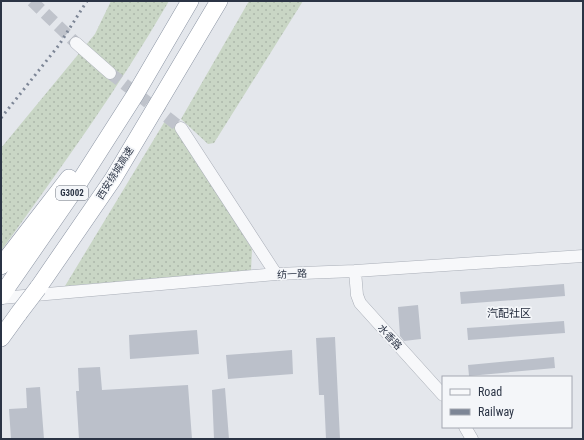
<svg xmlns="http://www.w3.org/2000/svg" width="584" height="440" viewBox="0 0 584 440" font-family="'Roboto Condensed','Noto Sans SC',sans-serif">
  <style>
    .grass { fill: url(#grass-dots) }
    .building { fill: #bbc0ca }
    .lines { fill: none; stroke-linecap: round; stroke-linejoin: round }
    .tertiary-tunnel { stroke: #bfc3cb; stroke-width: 12; stroke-dasharray: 12 6; stroke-linecap: butt }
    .tertiary-casing { stroke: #a9aeb7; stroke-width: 13 }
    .motorway-casing { stroke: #8b94a3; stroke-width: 18 }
    .tertiary { stroke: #f7f8fa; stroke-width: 12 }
    .motorway { stroke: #fff; stroke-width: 17 }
    .rail { stroke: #7d8696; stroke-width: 3; stroke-dasharray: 2 4; stroke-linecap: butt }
    .motorway-bridge-casing { stroke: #8b94a3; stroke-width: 18; stroke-linecap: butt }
    .motorway-bridge { stroke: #fff; stroke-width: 17 }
    .labels { text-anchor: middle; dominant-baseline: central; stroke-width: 3.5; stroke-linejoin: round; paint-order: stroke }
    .shield { fill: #f4f6f9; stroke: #676e7b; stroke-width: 1 }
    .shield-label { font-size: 9px; font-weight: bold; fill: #2b3445 }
    .street-label { font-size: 10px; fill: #2b3445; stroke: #f4f6f9 }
    .neighbourhood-label { font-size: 11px; fill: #1d2536; stroke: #f4f6f9 }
  </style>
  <defs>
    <pattern id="grass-dots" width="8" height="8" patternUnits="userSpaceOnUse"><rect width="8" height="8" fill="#c9d6c5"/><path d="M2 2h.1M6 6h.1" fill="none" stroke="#adb8ab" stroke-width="1.8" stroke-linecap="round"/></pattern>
  </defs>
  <rect width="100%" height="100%" fill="#e4e7ec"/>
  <path class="grass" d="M111,1H169C119,88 60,169 1,251V148L95,34Z
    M249,1H303L214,143L208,144L181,119Z
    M165,121L175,127L252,249L251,271L65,286Z"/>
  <path class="building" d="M564,284L565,296L461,304L460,292Z
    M418,305L421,339L404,341L400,336L398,307Z
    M564,321L565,333L468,340L467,328Z
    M197,330L199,354L130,359L129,335Z
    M335,337L340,439H326L324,395H319L316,338Z
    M292,350L293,374L228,379L226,355Z
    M554,357L555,368L469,376L468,365Z
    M100,367L102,390L188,385L192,439H79L76,391H79L78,368Z
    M40,387L44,439H11L9,409L27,408L26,388Z
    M225,388L229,439H214L212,390Z"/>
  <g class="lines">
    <path class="tertiary-tunnel" d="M32,1L76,43
      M110,73L181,128"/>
    <g class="tertiary-casing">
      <path id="tertiary" d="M76,43L110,73
        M181,128L276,274
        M355,271L357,295L360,303L443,395
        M1,298L276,274L355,271L583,256
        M465,427L472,439"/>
    </g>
    <g class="motorway-casing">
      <path id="motorway" d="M1,266L69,178
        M38,288L113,179L219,1
        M1,296L73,192L135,95L190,1
        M1,338L19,313"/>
    </g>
    <use href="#tertiary" class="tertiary"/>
    <use href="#motorway" class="motorway"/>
    <path class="rail" d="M1,118L59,45L87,1"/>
    <g class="motorway-bridge-casing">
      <path id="motorway-bridge" d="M19,313L38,288"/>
    </g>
    <use href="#motorway-bridge" class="motorway-bridge"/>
  </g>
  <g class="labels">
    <rect class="shield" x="56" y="186" width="32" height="14" rx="3"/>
    <g class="shield-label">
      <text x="72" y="193">G3002</text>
    </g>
    <g class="street-label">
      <text transform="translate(115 173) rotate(-58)">西安绕城高速</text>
      <text transform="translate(292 274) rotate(-3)">纺一路</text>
      <text transform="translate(390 337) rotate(48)">水香路</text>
    </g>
    <g class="neighbourhood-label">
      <text x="509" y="313">汽配社区</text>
    </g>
  </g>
  <rect width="584" height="440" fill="none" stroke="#2b3445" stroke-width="4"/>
  <rect x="442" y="376" width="130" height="52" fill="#f4f6f9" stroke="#a4a8b1"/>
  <rect x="450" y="389" width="20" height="6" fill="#f7f8fa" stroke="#a4a8b1"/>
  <text x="478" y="396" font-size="12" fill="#2b3445">Road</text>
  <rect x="450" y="409" width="20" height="6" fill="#7d8696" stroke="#a4a8b1"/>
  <text x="478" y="416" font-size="12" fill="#2b3445">Railway</text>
</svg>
